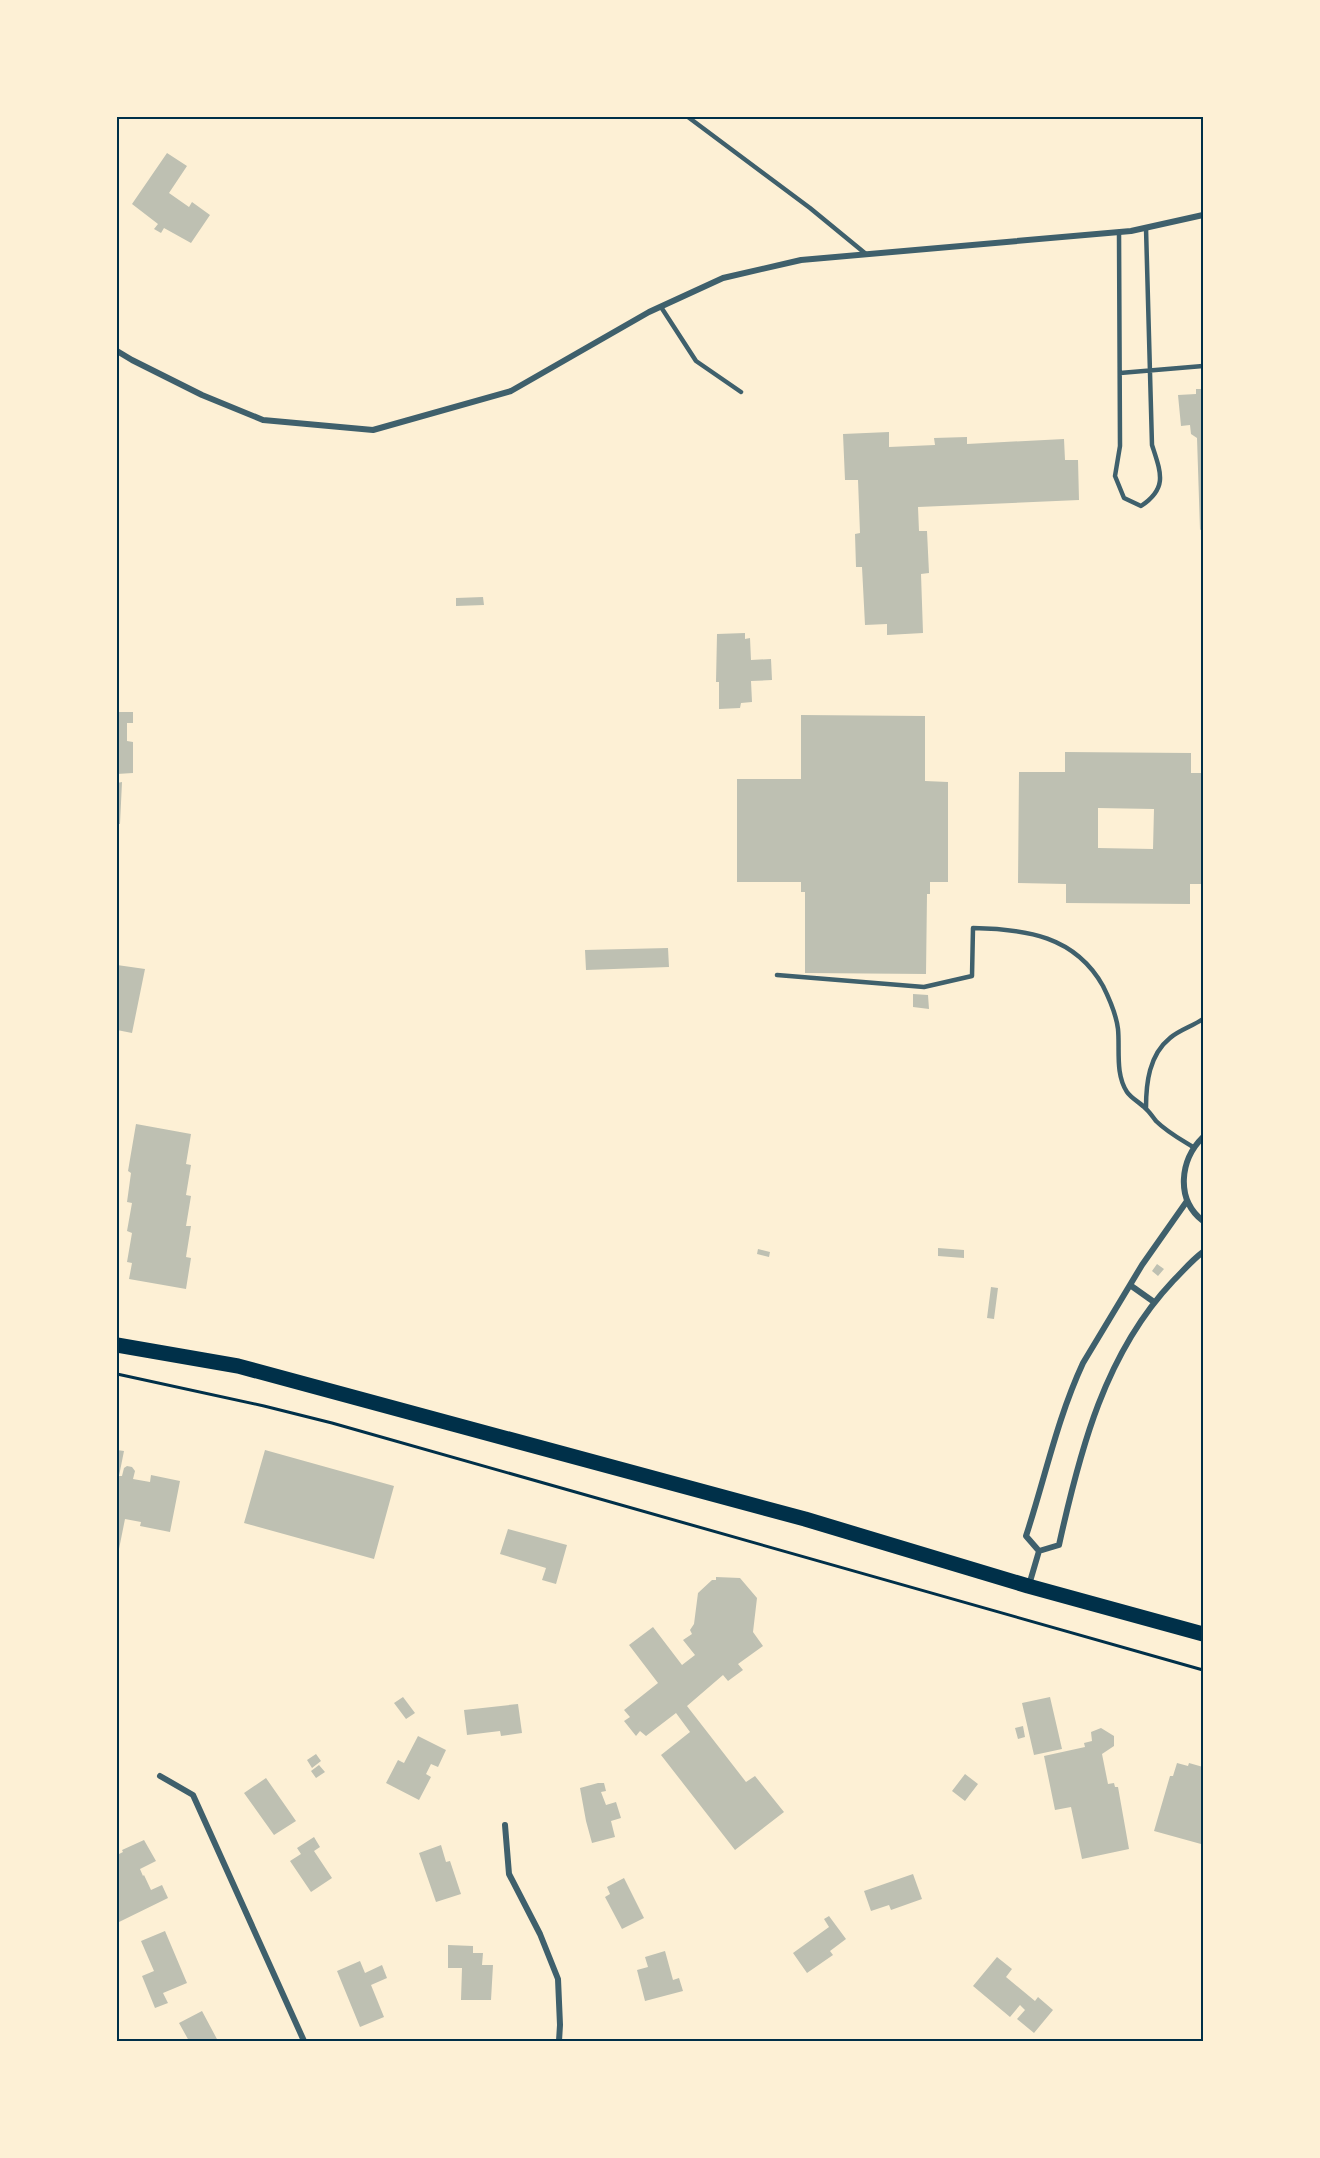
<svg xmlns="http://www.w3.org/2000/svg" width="1320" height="2158" viewBox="0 0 1320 2158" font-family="Overpass,sans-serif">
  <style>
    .building { fill: #bec0b2; fill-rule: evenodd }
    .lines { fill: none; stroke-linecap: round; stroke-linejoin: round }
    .path { stroke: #003049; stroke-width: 3 }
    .service { stroke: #3f606c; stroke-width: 4.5 }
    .minor { stroke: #3f606c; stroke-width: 6 }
    .primary { stroke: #003049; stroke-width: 15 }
    .neatline { fill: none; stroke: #003049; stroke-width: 2 }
  </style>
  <rect width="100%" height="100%" fill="#fdf0d5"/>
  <path class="building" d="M167,153L187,166L169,193L189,207L192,202L210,215L191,243L164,228L161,233L154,229L158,224L132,204Z
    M1196,389H1203V529L1200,530L1197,438L1191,434L1190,425L1181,426L1178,395L1196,394Z
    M889,432V447L935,445L934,438L967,437V444L1064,439L1065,460H1078L1079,500L918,507L919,531H927L929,573L921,574L923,633L887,635V624L865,625L862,567H856L855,534L860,533L858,480H845L843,434Z
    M483,597L484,605L456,606V598Z
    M745,633V639L750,638L751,660L771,659L772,680L751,681L752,702L741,703L740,708L719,709V682H716L717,634Z
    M117,712H133V723H127V741L133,742V773L117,774Z
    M801,715L925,716V781L948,782V882H930V894H927L926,974L805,973V892H801V882H737V779H801Z
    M1065,752L1191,753V773H1203V884H1190V904L1066,903V884L1018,883L1019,772H1065ZM1098,808L1154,809L1153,849L1098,848Z
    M122,782L120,824H117V783Z
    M668,948L669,967L586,970L585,950Z
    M117,965L145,969L132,1033L117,1030Z
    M913,994L928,995L929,1009L913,1007Z
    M136,1124L191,1134L186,1164L191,1165L186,1195L191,1196L186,1226H191L186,1257L191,1258L186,1289L129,1279L132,1263L127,1262L132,1233L127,1231L132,1203L127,1202L131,1173L128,1171Z
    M938,1248L964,1250V1258L938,1256Z
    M758,1249L770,1252L769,1257L757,1254Z
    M1157,1264L1164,1269L1158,1276L1152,1271Z
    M991,1287L998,1288L994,1319L987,1318Z
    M117,1450L124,1451L119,1476H122L124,1468L127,1466L132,1467L135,1471L133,1479L150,1482L151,1475L180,1481L170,1532L140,1526L141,1522L125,1519L118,1554Z
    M265,1450L394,1486L374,1559L244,1523Z
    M508,1529L567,1545L556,1584L542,1580L546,1568L500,1554Z
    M716,1577L740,1578L757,1598L753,1632L763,1646L738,1664L743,1670L728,1681L723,1675L687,1706L746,1782L755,1776L784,1812L735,1850L661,1755L690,1732L676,1713L646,1736L640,1731L636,1736L624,1721L630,1717L624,1710L658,1683L629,1645L653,1627L682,1665L695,1655L683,1640L692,1634L690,1630L694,1624L698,1593L712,1580H716Z
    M403,1697L415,1713L406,1719L394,1703Z
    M1050,1697L1062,1749L1034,1755L1022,1703Z
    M518,1704L522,1733L501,1736L500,1731L467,1735L464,1710Z
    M1023,1726L1025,1737L1018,1739L1015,1728Z
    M1101,1728L1114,1736V1746L1102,1754L1108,1784L1114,1783L1115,1787H1118L1129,1849L1082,1859L1071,1807L1055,1810L1044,1756L1085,1747L1084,1743L1092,1741L1091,1732Z
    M418,1736L446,1750L438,1767L431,1764L426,1774L431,1777L419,1800L386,1783L398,1760L404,1763Z
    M316,1754L321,1761L312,1768L307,1760Z
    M1177,1763L1188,1766L1189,1763L1203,1767V1837L1201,1844L1154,1831L1170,1776H1173Z
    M319,1765L325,1772L316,1778L311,1771Z
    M965,1774L978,1784L965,1801L952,1791Z
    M266,1778L296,1821L274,1835L244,1793Z
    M598,1783H604L606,1791L601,1792L606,1805L616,1802L621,1818L611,1821L615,1837L592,1843L586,1821L580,1788Z
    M314,1837L320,1847L314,1851L332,1878L311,1892L290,1861L301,1854L297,1848Z
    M144,1840L156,1861L140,1869L143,1876L144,1875L151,1890L162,1885L168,1898L117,1923V1855L123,1852L122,1850Z
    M441,1845L446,1862L450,1861L461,1894L436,1902L419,1853Z
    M913,1874L922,1899L891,1910L889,1905L871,1911L864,1891Z
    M624,1878L644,1918L622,1929L605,1897L610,1894L607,1887Z
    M829,1916L846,1939L830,1951L833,1955L807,1973L793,1953L829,1927L824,1919Z
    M165,1931L187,1983L163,1993L168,2003L155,2008L142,1976L154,1971L141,1941Z
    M448,1945L473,1946V1953H483L482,1965H493L491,2000H461L462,1968H448Z
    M665,1951L673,1980L679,1978L683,1991L645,2001L637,1970L648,1967L645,1957Z
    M997,1957L1012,1969L1006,1977L1035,2001L1038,1997L1053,2010L1034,2033L1017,2019L1025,2010L1020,2005L1010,2017L973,1986Z
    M360,1961L365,1973L382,1965L387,1978L371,1985L384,2017L360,2027L337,1971Z
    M202,2011L218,2041H189L179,2023Z"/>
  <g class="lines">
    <path class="path" d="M117,1374L264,1406L332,1423L1203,1670"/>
    <path class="service" d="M688,117L810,208L866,254
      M1119,232L1120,446L1115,476L1124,498L1141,506C1168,488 1161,473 1152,445L1146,228
      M661,307L696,361L741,392
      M1120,373L1203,366
      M777,975L924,987L972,976L973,928C1026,929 1075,936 1103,986C1110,1000 1116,1013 1118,1029C1120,1049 1115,1074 1127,1092C1131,1098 1139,1102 1144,1107C1149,1111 1152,1116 1156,1121C1167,1132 1180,1139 1193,1147
      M1146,1108C1146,1083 1149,1055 1170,1038C1179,1030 1193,1026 1203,1019"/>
    <path class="minor" d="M117,351L132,360L202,395L263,420L373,430L511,391L649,312L723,278L801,260L1131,231L1203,215
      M1203,1137C1180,1160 1175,1199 1203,1221
      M1130,1285L1154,1302
      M1039,1551L1026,1536C1045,1478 1057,1419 1083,1363L1142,1265L1187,1201
      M1039,1551L1059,1545C1080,1450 1105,1353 1173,1281C1183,1271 1192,1260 1203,1252
      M1029,1585L1039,1551
      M160,1776L193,1795L304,2041
      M505,1825L509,1874L540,1934L558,1979L560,2025L559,2041"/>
    <path class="primary" d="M117,1345L238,1366L805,1519L1028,1586L1203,1634"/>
  </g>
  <rect width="1320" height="2158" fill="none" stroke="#fdf0d5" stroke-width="237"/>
  <rect x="118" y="118" width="1084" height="1922" class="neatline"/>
</svg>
